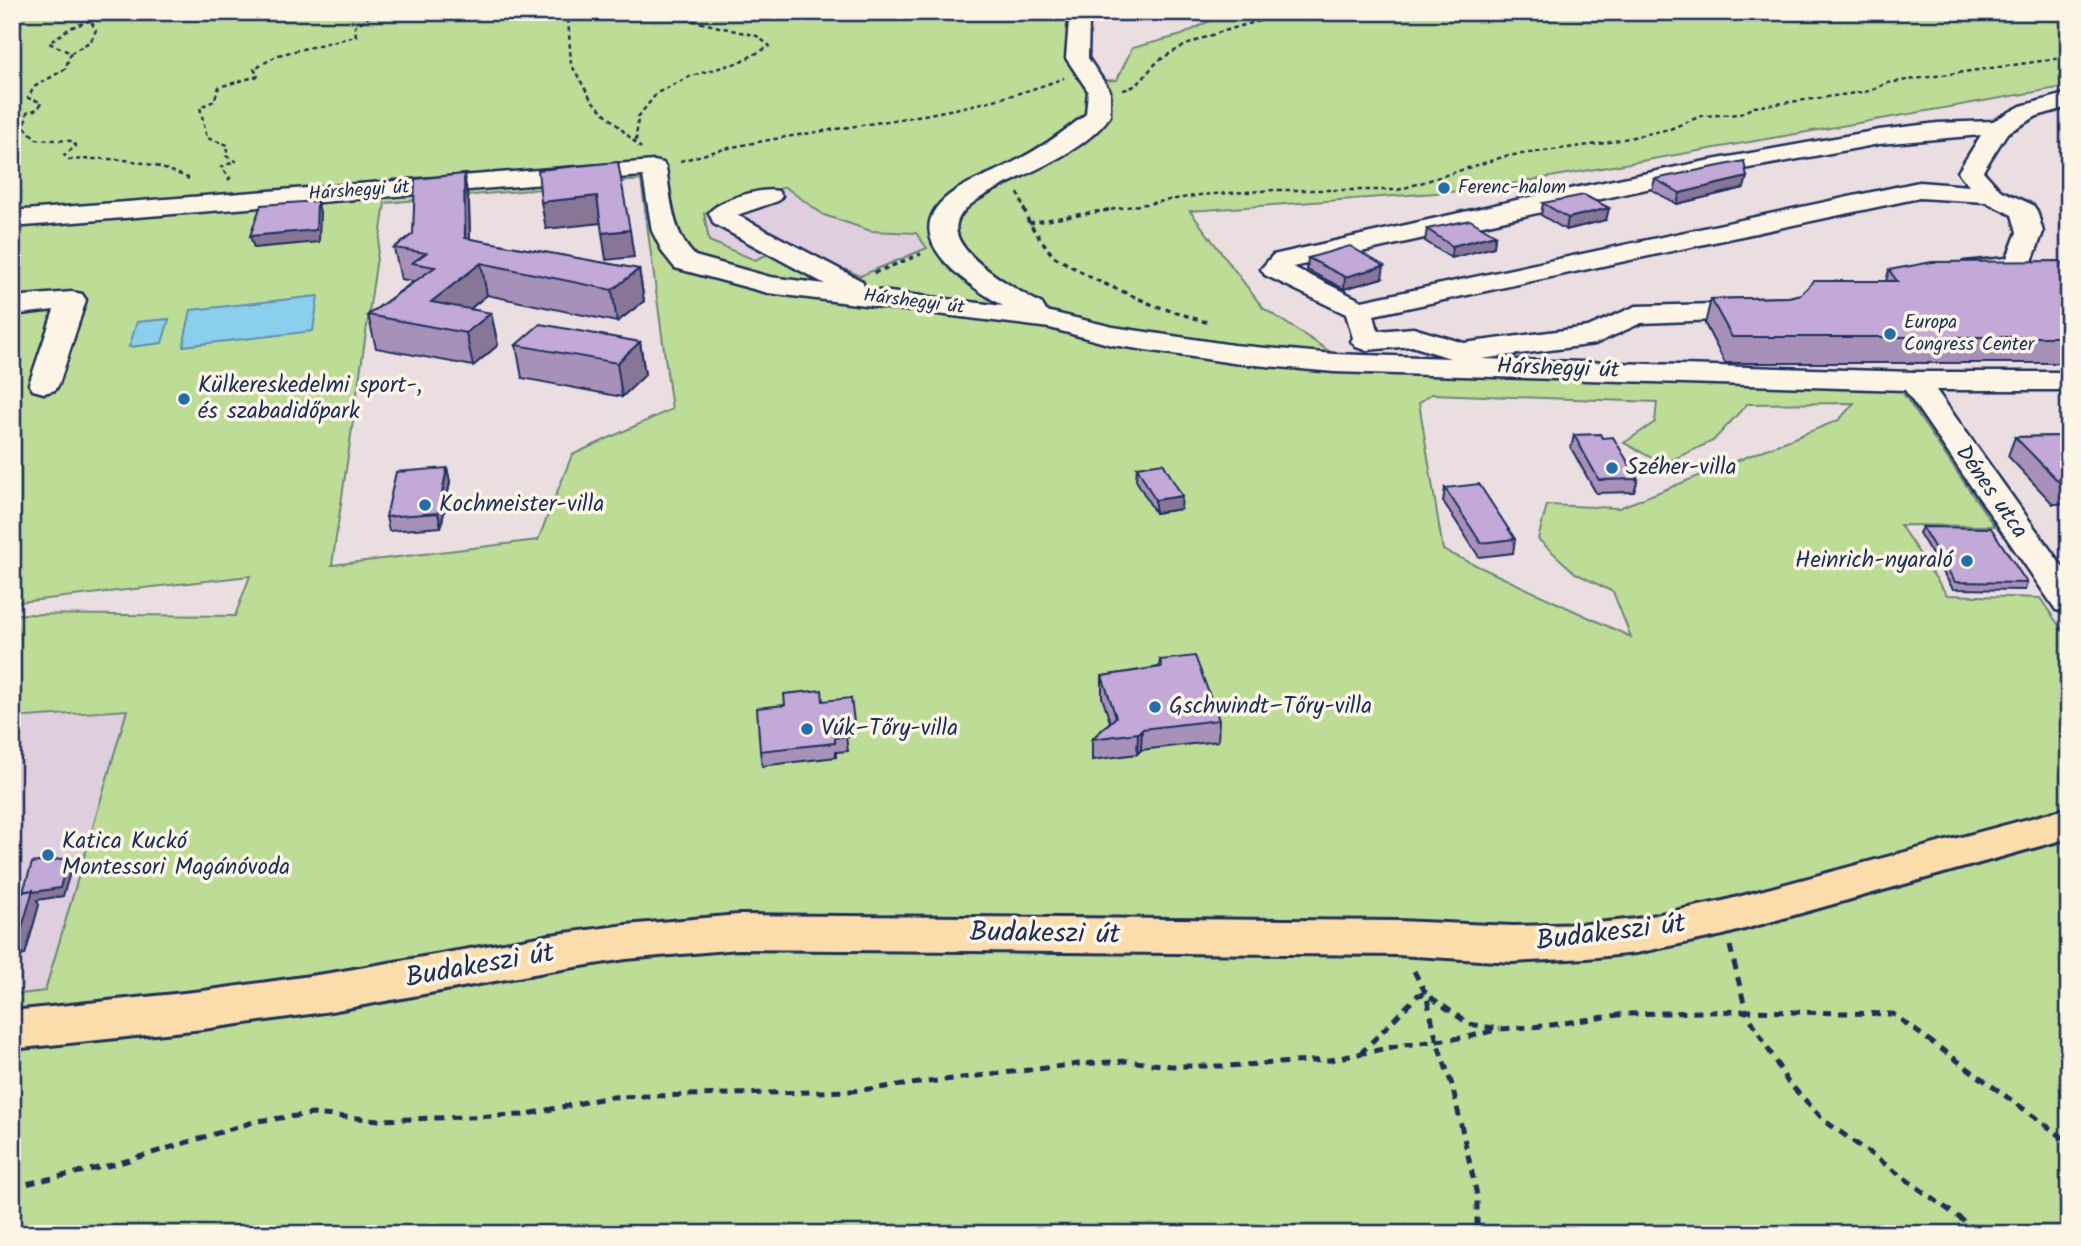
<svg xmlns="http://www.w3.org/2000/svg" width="2081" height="1246" viewBox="0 0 2081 1246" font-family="Kalam,sans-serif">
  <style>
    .built { fill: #dfcede }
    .green { fill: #bddd96; stroke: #6c867a; stroke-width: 2; fill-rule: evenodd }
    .water { fill: #8acfeb; stroke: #5e8fb3; stroke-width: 2 }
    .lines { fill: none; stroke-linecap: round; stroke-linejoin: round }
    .minor-casing { stroke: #1b2f5e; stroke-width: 5 }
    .major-casing { stroke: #1b2f5e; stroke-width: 6 }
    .path-far2 { stroke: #1b2f5e; stroke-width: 2.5; stroke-dasharray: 4.5 3.5; stroke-linecap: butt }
    .path-far1 { stroke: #1b2f5e; stroke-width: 3.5; stroke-dasharray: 5 4.5; stroke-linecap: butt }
    .path { stroke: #1b2f5e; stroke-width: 5; stroke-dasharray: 9 7; stroke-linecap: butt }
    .minor { fill: #fcf5e5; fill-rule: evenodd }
    .major { fill: #fbddab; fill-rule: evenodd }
    .wall { fill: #a791b9; stroke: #1b2f5e; stroke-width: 2 }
    .shaded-wall { fill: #887696; stroke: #1b2f5e; stroke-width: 2 }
    .building { fill: #c2a9d7; stroke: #1b2f5e; stroke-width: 2 }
    .poi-dot { fill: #1f6fb2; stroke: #fcf5e5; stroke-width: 2.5 }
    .labels { text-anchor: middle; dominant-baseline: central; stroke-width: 7; stroke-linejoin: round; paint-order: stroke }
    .far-poi-label { font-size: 19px; fill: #1b2f5e; stroke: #fcf5e5; text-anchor: start }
    .far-street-label { font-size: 19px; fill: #1b2f5e; stroke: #fcf5e5 }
    .street-label { font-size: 23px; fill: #1b2f5e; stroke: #fcf5e5 }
    .poi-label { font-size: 23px; fill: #1b2f5e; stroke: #fcf5e5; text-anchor: start }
    .near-street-label { font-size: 28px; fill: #1b2f5e; stroke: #fcf5e5 }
  </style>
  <rect width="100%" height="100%" fill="#ebdee1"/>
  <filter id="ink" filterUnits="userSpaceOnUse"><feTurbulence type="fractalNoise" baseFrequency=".0143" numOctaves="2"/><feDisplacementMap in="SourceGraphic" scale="14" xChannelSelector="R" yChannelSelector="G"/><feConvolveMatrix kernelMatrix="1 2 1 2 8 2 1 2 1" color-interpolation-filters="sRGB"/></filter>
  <g filter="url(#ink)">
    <path class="built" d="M785,187L824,215L871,231L916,233L927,248L860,276L826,277L755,260L709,241L704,213Z
      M127,709L45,992L12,995V718Z"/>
    <path class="green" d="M12,12H1029L1079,20L1077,58L1094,81L1117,80L1132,48L1182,35L1227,12H2069V86L1476,190L1190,211L1263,308L1340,358L1900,389L1994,526L1900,525L1947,595L2040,598L2069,640V1234H12V995L45,991L127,710L12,718V614L235,616L250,576L12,603ZM641,180L672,409L572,455L538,540L332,565L385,203ZM785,187L824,215L871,231L916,233L927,248L860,276L845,269L826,277L773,252L755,260L709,241L704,213ZM1431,394L1657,402L1655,422L1624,443L1663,464L1713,441L1747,404L1854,403L1839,420L1619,508L1547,505L1538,539L1575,573L1613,592L1631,637L1443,550L1419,403Z"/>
    <path class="water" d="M318,296L313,331L183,346L191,310Z
      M169,319L162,343L129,347L137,322Z"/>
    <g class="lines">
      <g class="minor-casing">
        <path id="minor" d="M1073,12H1093L1089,20L1088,58L1110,91V116C1053,198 839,193 1042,304L1046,311L1113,327L1233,345L1334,354L1450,358L1412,346L1366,350L1356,347L1351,341L1353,338L1346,314L1265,275L1261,269L1273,255L1521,199L1701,162L1879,130L1938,123L1993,121L2021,106L2069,93V107L2037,116L2007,133L1983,171L2000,190L2033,205L2037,211L2043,232L2028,272L1974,276L1964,274L1960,268L1964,262L2007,258L2017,232L2012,215L1986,202L1919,198L1374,315L1378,331L1413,328L1464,343L1588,327L1636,306L1758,303L1768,306L1772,312L1768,318L1641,323L1595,344L1481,359L1914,372H2069V390H1936L2069,576V613L2056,610L1905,390L1334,372L1233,363L1112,345L1050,328L768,293L675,268L663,253L652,231L643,176L12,227V211L654,161L663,163L666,168C671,199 672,233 695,256L770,277L825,284L714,224L709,213C718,200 762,187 778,191L782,196L778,201L737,215L862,281L865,289L1003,306C968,285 895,238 948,196C967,181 990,175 1010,164C1038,150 1063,133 1086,114L1088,91L1066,58L1069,20ZM1981,135L1958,172L1969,186L1919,182L1362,301L1293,267L1701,177L1879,144Z
          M72,292L82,294L86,300L59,384L55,390L44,393L33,390L29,384L54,310L12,315V297Z"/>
      </g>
      <g class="major-casing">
        <path id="major" d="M2069,808V838L1723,935L1636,953L1587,958L1513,962L1398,955L738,949L626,959L550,971L331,1011L203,1029L12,1049V1011L203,991L331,973L550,935L626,925L738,915L1398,921L1513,926L1587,924L1636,919L1723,901Z"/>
      </g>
      <path class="path-far2" d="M62,12L90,20L96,30L91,41L71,53
        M113,12L70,28L49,43L71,53L65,69L34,87L28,98L41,102L39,108L27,113L25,127L36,139L72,141L76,146L64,155L70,160C116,157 145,159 188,178L187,181
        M565,12L568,18L571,64L592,101L641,148
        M12,17L54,12
        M1123,90C1144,86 1145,71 1160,60C1197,34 1247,26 1289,12
        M636,141L638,117L657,93L691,76L740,62L770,46L757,36L656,12
        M680,161C703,155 725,148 748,144C854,123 962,117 1064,78
        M228,180L230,178L221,167L236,161L226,156L228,145L207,138L200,107L214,101L219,87L258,76L254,69L278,55L356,36L355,26L376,12
        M1018,193L1025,211
        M1103,211L1200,195L1275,190H1398L1506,156L1605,143L1670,129L1701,116L1740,114L1754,107L1870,91L1887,83L2069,57"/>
      <path class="path-far1" d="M1024,209L1029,223L1053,256L1094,279L1153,305L1209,323
        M1029,223L1114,209
        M874,273L921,254"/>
      <path class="path" d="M1730,946L1746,1011L1893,1014L2069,1142
        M1414,971L1426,994L1437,1042L1452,1085L1477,1195V1234
        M1360,1054L1418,995L1426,994L1469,1024L1500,1029L1544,1026L1625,1014L1746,1011L1787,1081L1825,1121L1982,1234
        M12,1187L116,1164L257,1121L312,1114L379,1120L523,1115L610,1097L852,1091L1079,1064L1127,1061L1171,1066H1224L1330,1060L1397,1046L1468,1037L1500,1029"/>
      <use href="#minor" class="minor"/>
      <use href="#major" class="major"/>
    </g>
    <path class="wall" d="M1655,179L1744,188L1677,204L1652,190Z
      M1543,203L1609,208L1606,220L1566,230L1541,215Z
      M469,204L470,239L639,269L644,301L617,322L487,295L470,309L491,313L498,345L473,366L376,348L368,315L414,281L401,279L394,248L413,234Z
      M1427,229L1495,235L1494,247L1451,258L1425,241Z
      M1308,258L1382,278L1344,289L1307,270Z
      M2069,265V363H1725L1705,324L1711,299L1789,297L1801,294L1886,281L1889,270Z
      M640,342L645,375L622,397L522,378L516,345Z
      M1574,435L1602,438L1638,479L1634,492L1596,493L1571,448Z
      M2069,436V504H2053L2008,456L2015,437Z
      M1137,467L1181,509L1155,513L1136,480Z
      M447,468L450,482L441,527L389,531L386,517Z
      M1445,488L1515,539L1513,553L1479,557L1443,501Z
      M1922,527L2027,583L2025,590L1953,589L1919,533Z
      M1160,660L1219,720L1218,741L1141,750L1137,754L1092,760V739L1110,722L1102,697V676L1159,667Z
      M823,701L854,722L855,736L846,737L848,751L836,752V757L762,766L760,751Z"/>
    <path class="shaded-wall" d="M464,174L469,204L471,270L465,238Z
      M1747,177L1744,188L1677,204L1680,193Z
      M597,196L601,223L546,229L541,202Z
      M317,201L320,212L319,242L254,248L250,236Z
      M1609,208L1606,220L1566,230L1568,218Z
      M630,230L634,257L606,260L602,233Z
      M1495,235L1494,247L1451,258L1452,246Z
      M481,263L487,295L445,329L431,302Z
      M1384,266L1382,278L1344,289L1345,277Z
      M639,269L644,301L617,322L612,290Z
      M491,313L498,345L473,366L466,333Z
      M640,342L645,375L622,397L617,363Z
      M447,468L450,482L441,527L438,513Z
      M1182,496L1181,509L1155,513V500Z
      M854,722L855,736L846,737L845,723Z
      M1142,729L1141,750L1137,754L1138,733Z
      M68,858L72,866L63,896L37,900L39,905L25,955L12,957V941L22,894Z"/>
    <path class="building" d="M1744,161L1747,177L1680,193L1655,179Z
      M618,162L630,230L602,233L597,196L541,202L538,170Z
      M464,174L465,238L639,269L612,290L481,263L431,302L491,313L466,333L368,315L435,267L412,263L426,253L394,248L413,234L415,179Z
      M1584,195L1609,208L1568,218L1543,203Z
      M317,201L316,230L250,236L261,205Z
      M1470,220L1495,235L1452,246L1427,229Z
      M1350,246L1384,266L1345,277L1308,258Z
      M2060,261L2064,265H2069V337H1732L1711,299L1789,297L1801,294L1814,281H1897L1889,270L1932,262Z
      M540,324L640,342L617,363L516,345Z
      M1600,434L1602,438L1613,437L1638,479L1599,480L1574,435Z
      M2069,436V484H2061L2015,437Z
      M1163,463L1182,496L1155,500L1137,467Z
      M447,468L438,513L386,517L396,472Z
      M1479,484L1515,539L1481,543L1445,488Z
      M1922,527L1991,528L2027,583L1955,582Z
      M1195,656L1219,720L1142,729L1138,733L1092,739L1116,717L1102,676L1162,667L1160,660Z
      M822,690L823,701L851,698L854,722L845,723L846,736L835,738V743L760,751L757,708L785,705L784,694Z
      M68,858L60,888L33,892V890L23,892L32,863Z
      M33,890L18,941H12V893Z"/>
  </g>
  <g class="poi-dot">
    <circle cx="1444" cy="188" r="7"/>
    <circle cx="1890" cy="334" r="7"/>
    <circle cx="184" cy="399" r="7"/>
    <circle cx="1612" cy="468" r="7"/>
    <circle cx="425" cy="505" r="7"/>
    <circle cx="1967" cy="561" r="7"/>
    <circle cx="1155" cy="707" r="7"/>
    <circle cx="807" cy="729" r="7"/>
    <circle cx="48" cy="855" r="7"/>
  </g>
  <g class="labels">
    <g class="far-poi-label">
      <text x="1458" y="188">Ferenc-halom</text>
      <text x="1904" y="323">Europa<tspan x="1904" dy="22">Congress Center</tspan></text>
    </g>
    <g class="far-street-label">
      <text transform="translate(359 191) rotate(-4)">Hárshegyi út</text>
      <text transform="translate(914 302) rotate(7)">Hárshegyi út</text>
    </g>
    <g class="street-label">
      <text transform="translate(1558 369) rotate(2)">Hárshegyi út</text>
      <text transform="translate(1991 492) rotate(55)">Dénes utca</text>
    </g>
    <g class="poi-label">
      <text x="198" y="386">Külkereskedelmi sport-,<tspan x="198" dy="26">és szabadidőpark</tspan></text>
      <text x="1626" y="468">Széher-villa</text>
      <text x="439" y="505">Kochmeister-villa</text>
      <text x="1953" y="561" text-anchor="end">Heinrich-nyaraló</text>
      <text x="1169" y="707">Gschwindt–Tőry-villa</text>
      <text x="821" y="729">Vúk–Tőry-villa</text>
      <text x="62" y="842">Katica Kuckó<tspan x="62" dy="26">Montessori Magánóvoda</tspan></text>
    </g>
    <g class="near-street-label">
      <text transform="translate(1611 933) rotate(-7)">Budakeszi út</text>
      <text transform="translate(1045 934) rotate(1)">Budakeszi út</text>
      <text transform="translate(480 966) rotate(-10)">Budakeszi út</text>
    </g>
  </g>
  <rect width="2081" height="1246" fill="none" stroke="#fcf5e5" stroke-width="42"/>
  <rect x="21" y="21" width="2039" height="1204" fill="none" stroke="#1b2f5e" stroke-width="2.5" filter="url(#ink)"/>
</svg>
